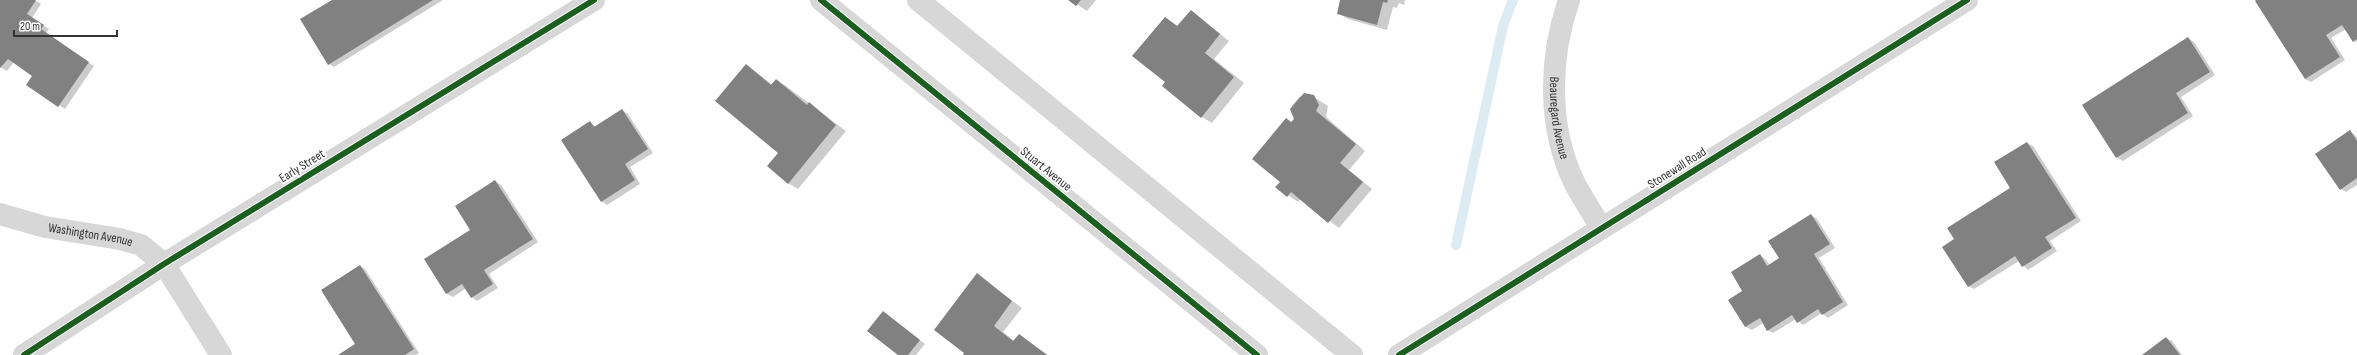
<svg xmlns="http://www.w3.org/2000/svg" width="2357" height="355" viewBox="0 0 2357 355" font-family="'Sofia Sans Condensed',sans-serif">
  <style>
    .shadow { fill: #0003 }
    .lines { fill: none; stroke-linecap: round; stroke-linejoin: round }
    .stream { stroke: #ddebf3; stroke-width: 10 }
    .building { fill: #818181 }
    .minor { stroke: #d7d7d7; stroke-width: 22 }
    .cycleway-casing { stroke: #fff; stroke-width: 8 }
    .cycleway { stroke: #1b5e20; stroke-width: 6 }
    .labels { text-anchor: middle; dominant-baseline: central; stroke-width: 4; stroke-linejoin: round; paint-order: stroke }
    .street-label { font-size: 13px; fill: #333; stroke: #fff }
  </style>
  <rect width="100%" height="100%" fill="#fff"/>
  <path class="shadow" d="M1,0H35L41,4L32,18L49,29L46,33L94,66L65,109L28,85L34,76L14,62L7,71L0,67Z
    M334,0H443L334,67L329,64Z
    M1070,0H1096L1087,11Z
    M1341,0H1405L1404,5L1399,3L1397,8L1393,7L1387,30L1348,19L1338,13Z
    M2258,0H2357V43L2346,29L2331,38L2345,60L2311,82L2305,79Z
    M1191,11L1229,41L1214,59L1244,83L1212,123L1202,117L1166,82L1165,18L1178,26Z
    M2188,38L2194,42L2215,75L2181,97L2193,116L2123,161L2117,157L2084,105Z
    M746,65L773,85L776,80L786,86L846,131L798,189L788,183L780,152Z
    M1309,94L1328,106L1326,117L1365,151L1349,170L1372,189L1339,228L1301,199L1298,202L1276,187L1281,182L1286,119L1292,123L1295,119L1291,112L1292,106L1299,97Z
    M622,110L628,114L653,153L630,167L640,184L607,205L601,201L590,122L596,127Z
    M2350,131L2357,137V185L2346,192L2341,189Z
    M2027,143L2033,146L2081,221L2050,241L2057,251L2028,270L2019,261L1974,289L1968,286L1956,239L2012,189Z
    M495,181L501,185L538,242L489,274L498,288L477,301L472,297L466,288L453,297L447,294L425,260L472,230Z
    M1811,215L1817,219L1835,248L1819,258L1848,305L1828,318L1822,313L1803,325L1796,319L1773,333L1767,330L1763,323L1752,330L1746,327L1729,300L1744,291L1760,255L1765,259L1770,265L1780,259Z
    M360,266L365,269L419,353L416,355H340L357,344Z
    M977,275L1022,308L1003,332L1014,341L1019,335L1048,355H964Z
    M883,312L925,344L916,355H899Z
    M2166,338L2172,341L2182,355H2144Z"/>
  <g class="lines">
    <path class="stream" d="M1456,245L1503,26L1513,0"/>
  </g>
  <path class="building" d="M0,0H36L27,14L44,25L41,29L89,62L58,107L26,85L32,76L8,59L0,68Z
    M332,0H433L328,65L300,19Z
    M1068,0H1081L1076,6Z
    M1340,0H1388L1387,3L1383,2L1377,25L1337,14Z
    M2256,0H2357V39L2353,42L2342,25L2326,35L2340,57L2305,79L2255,1Z
    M1191,10L1220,34L1205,53L1234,77L1201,118L1162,86L1165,82L1132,56L1165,17L1177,26Z
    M2188,37L2210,72L2176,93L2188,113L2116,158L2082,105Z
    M746,64L771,85L776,79L807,105L809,102L836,125L788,184L767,166L778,153L715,101Z
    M1304,93L1314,95L1319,105L1316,111L1356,144L1340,163L1363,182L1328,223L1291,192L1287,197L1275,187L1280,182L1252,159L1286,118L1291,122L1294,119L1290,109Z
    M622,109L648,149L625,164L635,180L601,202L561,140L590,121L594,127Z
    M2350,130L2357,141V178L2340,190L2315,154Z
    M2027,142L2076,218L2045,237L2052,248L2022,267L2015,256L1968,287L1942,247L1954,239L1947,228L2010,188L1994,162Z
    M495,180L533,239L484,270L493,284L471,298L462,284L446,294L424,259L470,230L455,206Z
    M1811,214L1830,244L1814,254L1843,302L1822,315L1818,309L1797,323L1792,315L1767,331L1760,318L1745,327L1728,300L1742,291L1731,272L1760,254L1767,266L1779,258L1768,241Z
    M360,265L414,349L405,355H338L355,344L321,290Z
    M977,273L1012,301L994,326L1013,341L1019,334L1047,355H963L964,353L934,330Z
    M883,311L920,340L908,355H898L867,331Z
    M2166,337L2180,355H2142Z"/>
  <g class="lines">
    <g class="minor">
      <path d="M821,0L1257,355"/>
      <path d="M918,0L1352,355"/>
      <path id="s1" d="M1569,0C1549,58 1547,127 1575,184C1583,199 1593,214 1601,228"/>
      <path id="s2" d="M0,214L45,227L120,239L141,245L164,264L221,355"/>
      <path d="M24,355L164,264L594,0"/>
      <path d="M1399,355L1967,0"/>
    </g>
    <g class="cycleway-casing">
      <path id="cycleway" d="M821,0L1257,355
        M24,355L164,264L594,0
        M1399,355L1967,0"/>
    </g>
    <use href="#cycleway" class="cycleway"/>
  </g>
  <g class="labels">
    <g class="street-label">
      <text stroke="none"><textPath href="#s1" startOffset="120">Beauregard Avenue</textPath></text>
      <text transform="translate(302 166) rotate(-32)">Early Street</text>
      <text transform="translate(1677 168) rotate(-32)">Stonewall Road</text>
      <text transform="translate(1046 169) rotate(39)">Stuart Avenue</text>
      <text stroke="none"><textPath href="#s2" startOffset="93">Washington Avenue</textPath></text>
    </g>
  </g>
  <path d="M14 30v6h103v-6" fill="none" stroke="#333333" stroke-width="2"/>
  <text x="20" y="30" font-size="12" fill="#333333" stroke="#ffffff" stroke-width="3" paint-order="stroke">20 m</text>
</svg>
